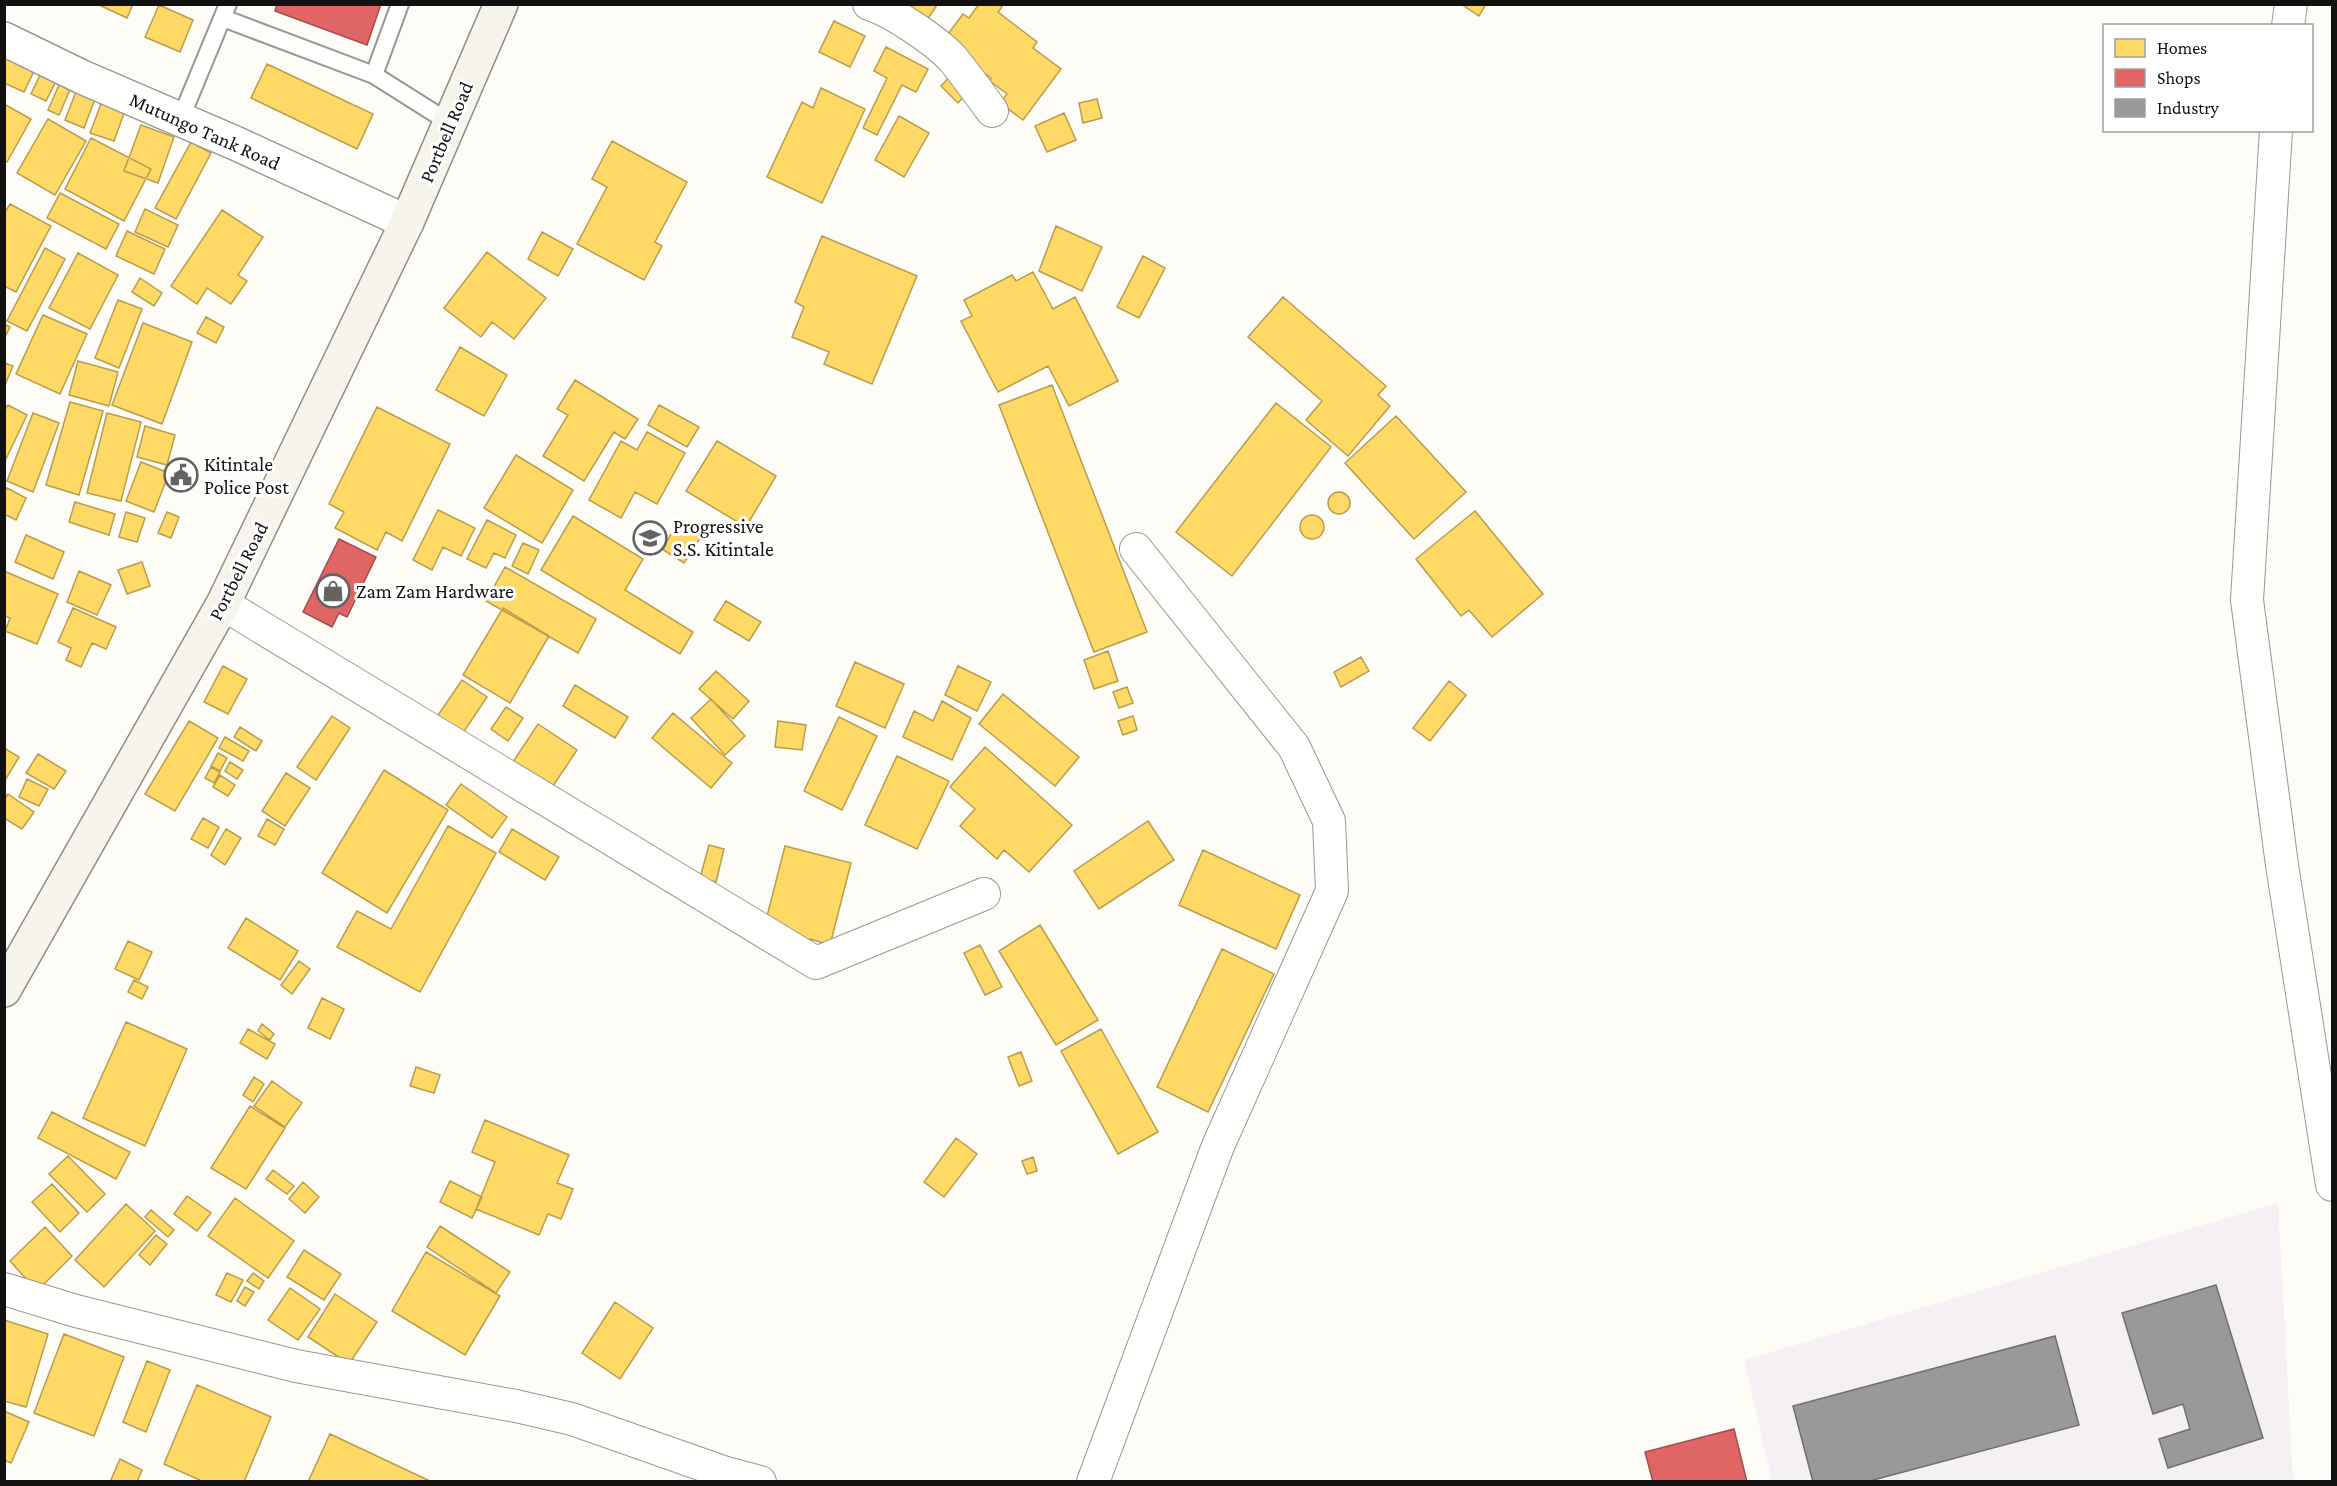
<svg xmlns="http://www.w3.org/2000/svg" width="2337" height="1486" viewBox="0 0 2337 1486" font-family="'Crimson Pro',serif">
  <style>
    .industrial { fill: #f5f0f3 }
    .homes { fill: #ffd966; stroke: #b89d4c; stroke-width: 1.5 }
    .shops { fill: #e06666; stroke: #a24c4c; stroke-width: 1.5 }
    .industry { fill: #999; stroke: #707070; stroke-width: 1.5 }
    .lines { fill: none; stroke-linecap: round; stroke-linejoin: round }
    .service-casing { stroke: #979795; stroke-width: 20 }
    .minor-casing { stroke: #979795; stroke-width: 34 }
    .tertiary-casing { stroke: #979795; stroke-width: 36 }
    .secondary-casing { stroke: #8e8d8b; stroke-width: 36 }
    .service { stroke: #fffffe; stroke-width: 16 }
    .minor { stroke: #fffffe; stroke-width: 32 }
    .tertiary { stroke: #fffffe; stroke-width: 33 }
    .secondary { stroke: #f6f4eb; stroke-width: 33 }
    .labels { text-anchor: middle; dominant-baseline: central; stroke-width: 6; stroke-linejoin: round; paint-order: stroke }
    .street-label { font-size: 20px; fill: #111; stroke: #fff }
    .poi-label { font-size: 20px; fill: #111; stroke: #fff; text-anchor: start }
  </style>
  <rect width="100%" height="100%" fill="#fdfcf7"/>
  <path class="industrial" d="M2278,1203L2293,1481H1772L1744,1360Z"/>
  <path class="homes" d="M97,4H133L127,18Z
    M895,4H936L937,5L925,23Z
    M979,4H998L1002,7L998,12L1037,42L1033,48L1061,69L1023,120L1000,103L1007,94L990,81L991,78L942,42L963,14L969,18Z
    M1461,4H1486L1479,16Z
    M159,5L193,20L180,52L145,37Z
    M834,21L865,36L850,67L819,52Z
    M886,47L928,69L916,92L902,85L877,135L863,128L887,78L874,71Z
    M4,56L34,71L24,92L4,83Z
    M267,64L373,114L357,149L251,98Z
    M954,72L971,89L958,103L941,86Z
    M41,73L56,81L46,101L31,94Z
    M62,78L73,83L59,115L48,110Z
    M79,84L98,91L84,128L65,120Z
    M821,88L865,109L822,203L767,177L802,102L813,108Z
    M104,96L127,105L114,141L90,133Z
    M1097,99L1102,118L1083,123L1079,103Z
    M4,104L31,119L7,162L4,160Z
    M1064,113L1076,140L1047,152L1035,126Z
    M899,116L929,133L904,177L875,160Z
    M48,119L86,141L55,195L17,173Z
    M141,125L174,137L158,183L124,171Z
    M91,138L151,169L124,221L65,189Z
    M612,141L687,182L655,242L662,246L644,280L577,244L607,187L592,179Z
    M191,142L211,153L176,219L155,208Z
    M60,193L119,224L106,249L47,218Z
    M10,204L51,226L16,292L4,286V214Z
    M145,209L178,225L168,247L135,232Z
    M222,210L263,237L238,275L247,281L231,304L207,288L197,304L171,286Z
    M1056,226L1102,247L1082,291L1039,271Z
    M127,231L165,249L154,274L116,256Z
    M542,232L573,249L558,276L528,259Z
    M822,236L917,276L872,384L824,364L829,352L792,337L804,307L795,302Z
    M45,248L65,259L27,331L7,321Z
    M487,252L546,298L514,339L492,322L481,337L444,308Z
    M78,253L118,275L90,329L49,308Z
    M1143,256L1165,268L1139,318L1117,307Z
    M1033,272L1053,309L1075,297L1118,381L1069,406L1048,366L998,392L961,321L972,316L964,300L1012,275L1016,281Z
    M140,278L162,293L154,306L132,292Z
    M1283,297L1386,386L1378,395L1390,406L1348,456L1306,420L1322,401L1248,337Z
    M118,300L142,309L119,368L95,358Z
    M43,315L87,334L60,394L16,374Z
    M206,317L224,327L216,343L197,333Z
    M143,323L192,342L162,424L112,405Z
    M4,324L10,327L4,339Z
    M460,347L507,375L484,416L436,390Z
    M78,361L118,372L109,406L69,395Z
    M4,363L13,366L5,385L4,384Z
    M575,380L638,419L625,439L614,432L584,481L543,456L568,415L557,409Z
    M1052,385L1147,632L1094,652L999,405Z
    M70,402L103,411L79,495L46,485Z
    M1276,403L1331,447L1232,576L1176,532Z
    M8,405L27,415L4,463V411Z
    M659,405L699,427L687,447L648,425Z
    M377,407L450,444L402,541L386,532L377,550L335,528L344,512L329,504Z
    M33,413L59,423L33,492L7,481Z
    M107,413L141,422L121,501L87,493Z
    M1396,416L1466,492L1414,539L1345,463Z
    M145,426L175,435L167,465L137,457Z
    M647,432L685,453L657,504L635,492L621,518L589,500L621,441L637,450Z
    M717,441L776,476L746,527L686,491Z
    M516,455L573,490L542,543L484,508Z
    M141,462L169,473L154,512L126,501Z
    M7,488L26,498L16,520L4,514V492Z
    M1328 503a11 11 0 1 1 22 0a11 11 0 1 1-22 0Z
    M75,502L115,514L109,535L69,522Z
    M438,510L475,528L461,556L443,547L432,570L413,560Z
    M1475,511L1543,594L1492,637L1469,610L1461,616L1416,559Z
    M126,512L145,518L137,542L119,537Z
    M167,512L179,517L171,538L158,533Z
    M1300 527a12 12 0 1 1 24 0a12 12 0 1 1-24 0Z
    M573,516L643,559L625,590L693,632L680,654L541,570Z
    M487,520L516,535L505,558L494,553L486,568L467,559Z
    M679,521L702,535L684,563L662,549Z
    M26,535L64,552L53,579L15,562Z
    M523,543L539,550L528,574L512,566Z
    M142,562L150,586L127,594L118,570Z
    M505,567L596,619L578,653L486,601Z
    M4,571L58,594L37,644L5,631L10,618L4,616Z
    M79,571L111,585L97,615L67,602Z
    M726,601L761,622L749,641L714,620Z
    M73,608L116,627L106,649L92,643L81,667L66,660L71,648L58,642Z
    M503,608L549,636L510,703L463,675Z
    M1108,651L1118,681L1094,689L1084,660Z
    M1361,657L1369,671L1341,687L1334,672Z
    M855,662L904,684L885,728L836,706Z
    M223,666L247,679L228,714L204,702Z
    M958,666L991,682L977,711L945,695Z
    M716,671L749,701L733,719L699,689Z
    M462,680L487,697L457,742L432,724Z
    M1449,681L1466,695L1430,741L1413,728Z
    M575,685L628,717L615,738L563,706Z
    M1127,687L1133,703L1119,708L1113,692Z
    M1003,694L1079,757L1055,786L979,724Z
    M711,699L745,736L725,755L691,718Z
    M942,701L971,718L952,760L903,737L914,711L933,721Z
    M506,707L523,718L508,741L491,729Z
    M673,713L732,763L711,788L652,738Z
    M332,716L350,728L316,780L297,767Z
    M1133,716L1137,730L1123,735L1118,721Z
    M839,717L877,736L842,810L804,791Z
    M189,721L218,738L175,811L145,794Z
    M778,721L806,725L802,750L775,747Z
    M538,724L577,750L545,798L507,771Z
    M240,727L262,741L256,751L234,737Z
    M225,737L249,751L243,761L219,748Z
    M985,747L1072,825L1029,872L1004,850L997,859L960,826L975,809L950,787Z
    M4,748L19,757L4,782Z
    M218,753L227,758L220,771L211,766Z
    M38,754L66,771L54,789L26,773Z
    M897,756L949,781L917,849L865,825Z
    M230,762L243,770L237,779L225,771Z
    M211,767L220,772L214,783L205,778Z
    M384,770L448,810L387,913L322,873Z
    M286,773L310,788L285,826L262,811Z
    M220,775L235,785L228,796L213,787Z
    M27,779L48,789L39,806L19,797Z
    M461,784L507,817L492,838L446,805Z
    M8,794L34,812L22,829L4,818V800Z
    M203,818L219,827L208,848L191,839Z
    M267,819L284,829L275,845L258,836Z
    M1148,821L1174,860L1099,909L1074,871Z
    M448,826L496,853L420,992L337,947L357,911L391,929Z
    M226,829L241,838L225,865L211,855Z
    M512,829L559,857L545,880L499,852Z
    M709,845L724,849L716,882L700,878Z
    M785,846L851,863L830,945L810,939L809,942L766,920Z
    M1203,850L1300,895L1276,949L1179,905Z
    M246,918L298,951L280,980L228,948Z
    M1040,925L1098,1020L1056,1045L999,951Z
    M128,941L152,952L139,980L115,969Z
    M980,945L1002,987L985,995L964,953Z
    M1222,949L1274,974L1208,1112L1157,1087Z
    M299,961L310,969L292,994L281,985Z
    M134,980L148,987L142,999L128,992Z
    M322,998L344,1009L330,1039L308,1028Z
    M126,1022L187,1049L145,1146L83,1118Z
    M262,1024L274,1034L270,1040L258,1031Z
    M248,1029L275,1044L267,1059L240,1043Z
    M1101,1029L1158,1132L1118,1154L1061,1051Z
    M1021,1052L1032,1081L1019,1086L1008,1057Z
    M416,1067L440,1075L434,1093L410,1086Z
    M254,1077L264,1084L253,1102L243,1095Z
    M272,1081L302,1103L285,1127L254,1106Z
    M250,1106L285,1128L246,1189L211,1168Z
    M52,1112L130,1152L116,1179L38,1138Z
    M485,1120L569,1155L557,1183L573,1189L561,1219L548,1214L539,1235L476,1209L495,1162L472,1152Z
    M956,1138L977,1154L944,1197L924,1182Z
    M68,1156L105,1194L87,1212L49,1174Z
    M1033,1157L1037,1171L1027,1174L1022,1161Z
    M273,1170L294,1186L287,1194L266,1179Z
    M450,1181L482,1197L472,1218L440,1202Z
    M303,1182L319,1197L305,1213L289,1199Z
    M52,1184L79,1213L60,1232L32,1202Z
    M187,1196L211,1213L197,1231L174,1214Z
    M235,1198L294,1241L268,1278L208,1236Z
    M126,1204L155,1231L104,1287L75,1260Z
    M151,1210L174,1230L168,1237L145,1217Z
    M440,1226L510,1272L496,1293L427,1247Z
    M45,1227L72,1256L37,1291L10,1261Z
    M156,1235L167,1244L150,1265L139,1255Z
    M304,1250L341,1274L324,1300L287,1277Z
    M426,1252L500,1296L465,1355L392,1311Z
    M227,1273L243,1280L231,1302L216,1295Z
    M253,1273L264,1281L259,1289L247,1281Z
    M245,1287L254,1292L245,1306L237,1301Z
    M290,1288L320,1309L298,1340L268,1320Z
    M335,1294L377,1322L349,1364L308,1337Z
    M615,1302L653,1328L620,1379L582,1353Z
    M4,1320L48,1334L26,1407L4,1401Z
    M64,1334L124,1357L94,1436L34,1413Z
    M147,1361L170,1370L146,1432L123,1422Z
    M197,1385L271,1417L244,1482H204L164,1464Z
    M4,1411L29,1422L11,1463L4,1460Z
    M330,1434L432,1482H308Z
    M120,1459L142,1470L137,1482H110Z"/>
  <path class="shops" d="M277,4H381L367,45L275,11Z
    M339,539L376,557L347,617L339,613L332,627L303,612Z
    M1734,1429L1747,1482H1653L1645,1452Z"/>
  <path class="industry" d="M2216,1285L2263,1438L2168,1468L2159,1439L2190,1429L2183,1404L2153,1414L2122,1313Z
    M2055,1336L2079,1425L1866,1482H1813L1793,1406Z"/>
  <g class="lines">
    <g class="service-casing">
      <path id="service" d="M223,18L374,75L450,123
        M374,75L400,4
        M180,120L228,4"/>
    </g>
    <g class="minor-casing">
      <path id="minor" d="M869,4C892,11 936,41 952,58C966,75 979,93 992,111
        M2288,26L2291,4
        M2276,130L2247,600L2282,865L2332,1185
        M223,604L816,963L984,894
        M4,1289L76,1311L296,1366L516,1406L572,1419L726,1473L760,1482
        M1093,1482L1218,1146L1332,891L1329,821L1294,747L1136,549"/>
    </g>
    <g class="tertiary-casing">
      <path id="tertiary" d="M4,39L82,77L235,143L407,222"/>
    </g>
    <g class="secondary-casing">
      <path id="secondary" d="M4,990L223,604L407,222L501,4"/>
    </g>
    <use href="#service" class="service"/>
    <use href="#minor" class="minor"/>
    <use href="#tertiary" class="tertiary"/>
    <use href="#secondary" class="secondary"/>
  </g>
  <defs>
    <g id="civic-ring" transform="scale(1.725)"><circle r="9.5" fill="#fff" stroke="#646362" stroke-width="1.5"/><path d="M-.6-6.5H3V-4.5H.6V-3L4-1V1h2V6H-6V1h2V-1L-.6-3ZM-1.2 2.5V6h2.4V2.5Z" fill="#646362"/></g>
    <g id="school-ring" transform="scale(1.725)"><circle r="9.5" fill="#fff" stroke="#646362" stroke-width="1.5"/><path d="M0-5L7-2L0 1L-7-2ZM-4 1L0 2.5L4 1V4Q0 6-4 4Z" fill="#646362"/></g>
    <g id="shop-ring" transform="scale(1.725)"><circle r="9.5" fill="#fff" stroke="#646362" stroke-width="1.5"/><path d="M-5-2.5h2.3a2.7 3.5 0 0 1 5.4 0H5L5.5 6h-11ZM-1.5-2.5h3a1.5 2.3 0 0 0-3 0Z" fill="#646362"/></g>
  </defs>
  <g fill-rule="evenodd">
    <use href="#civic-ring" x="181" y="475"/>
    <use href="#school-ring" x="650" y="538"/>
    <use href="#shop-ring" x="333" y="591"/>
  </g>
  <g class="labels">
    <g class="street-label">
      <text transform="translate(205 131) rotate(24)">Mutungo Tank Road</text>
      <text transform="translate(446 132) rotate(-67)">Portbell Road</text>
      <text transform="translate(238 571) rotate(-63)">Portbell Road</text>
    </g>
    <g class="poi-label">
      <text x="204" y="464">Kitintale<tspan x="204" dy="23">Police Post</tspan></text>
      <text x="673" y="526">Progressive<tspan x="673" dy="23">S.S. Kitintale</tspan></text>
      <text x="356" y="591">Zam Zam Hardware</text>
    </g>
  </g>
  <rect width="2337" height="1486" fill="none" stroke="#111111" stroke-width="12"/>
  <rect x="2103" y="24" width="210" height="108" fill="#ffffff" stroke="#a0a0a0" stroke-width="1.5"/>
  <rect x="2115" y="39" width="30" height="18" fill="#ffd966" stroke="#a0a0a0" stroke-width="1.5"/>
  <text x="2157" y="54" font-size="18" fill="#111111">Homes</text>
  <rect x="2115" y="69" width="30" height="18" fill="#e06666" stroke="#a0a0a0" stroke-width="1.5"/>
  <text x="2157" y="84" font-size="18" fill="#111111">Shops</text>
  <rect x="2115" y="99" width="30" height="18" fill="#999999" stroke="#a0a0a0" stroke-width="1.5"/>
  <text x="2157" y="114" font-size="18" fill="#111111">Industry</text>
</svg>
